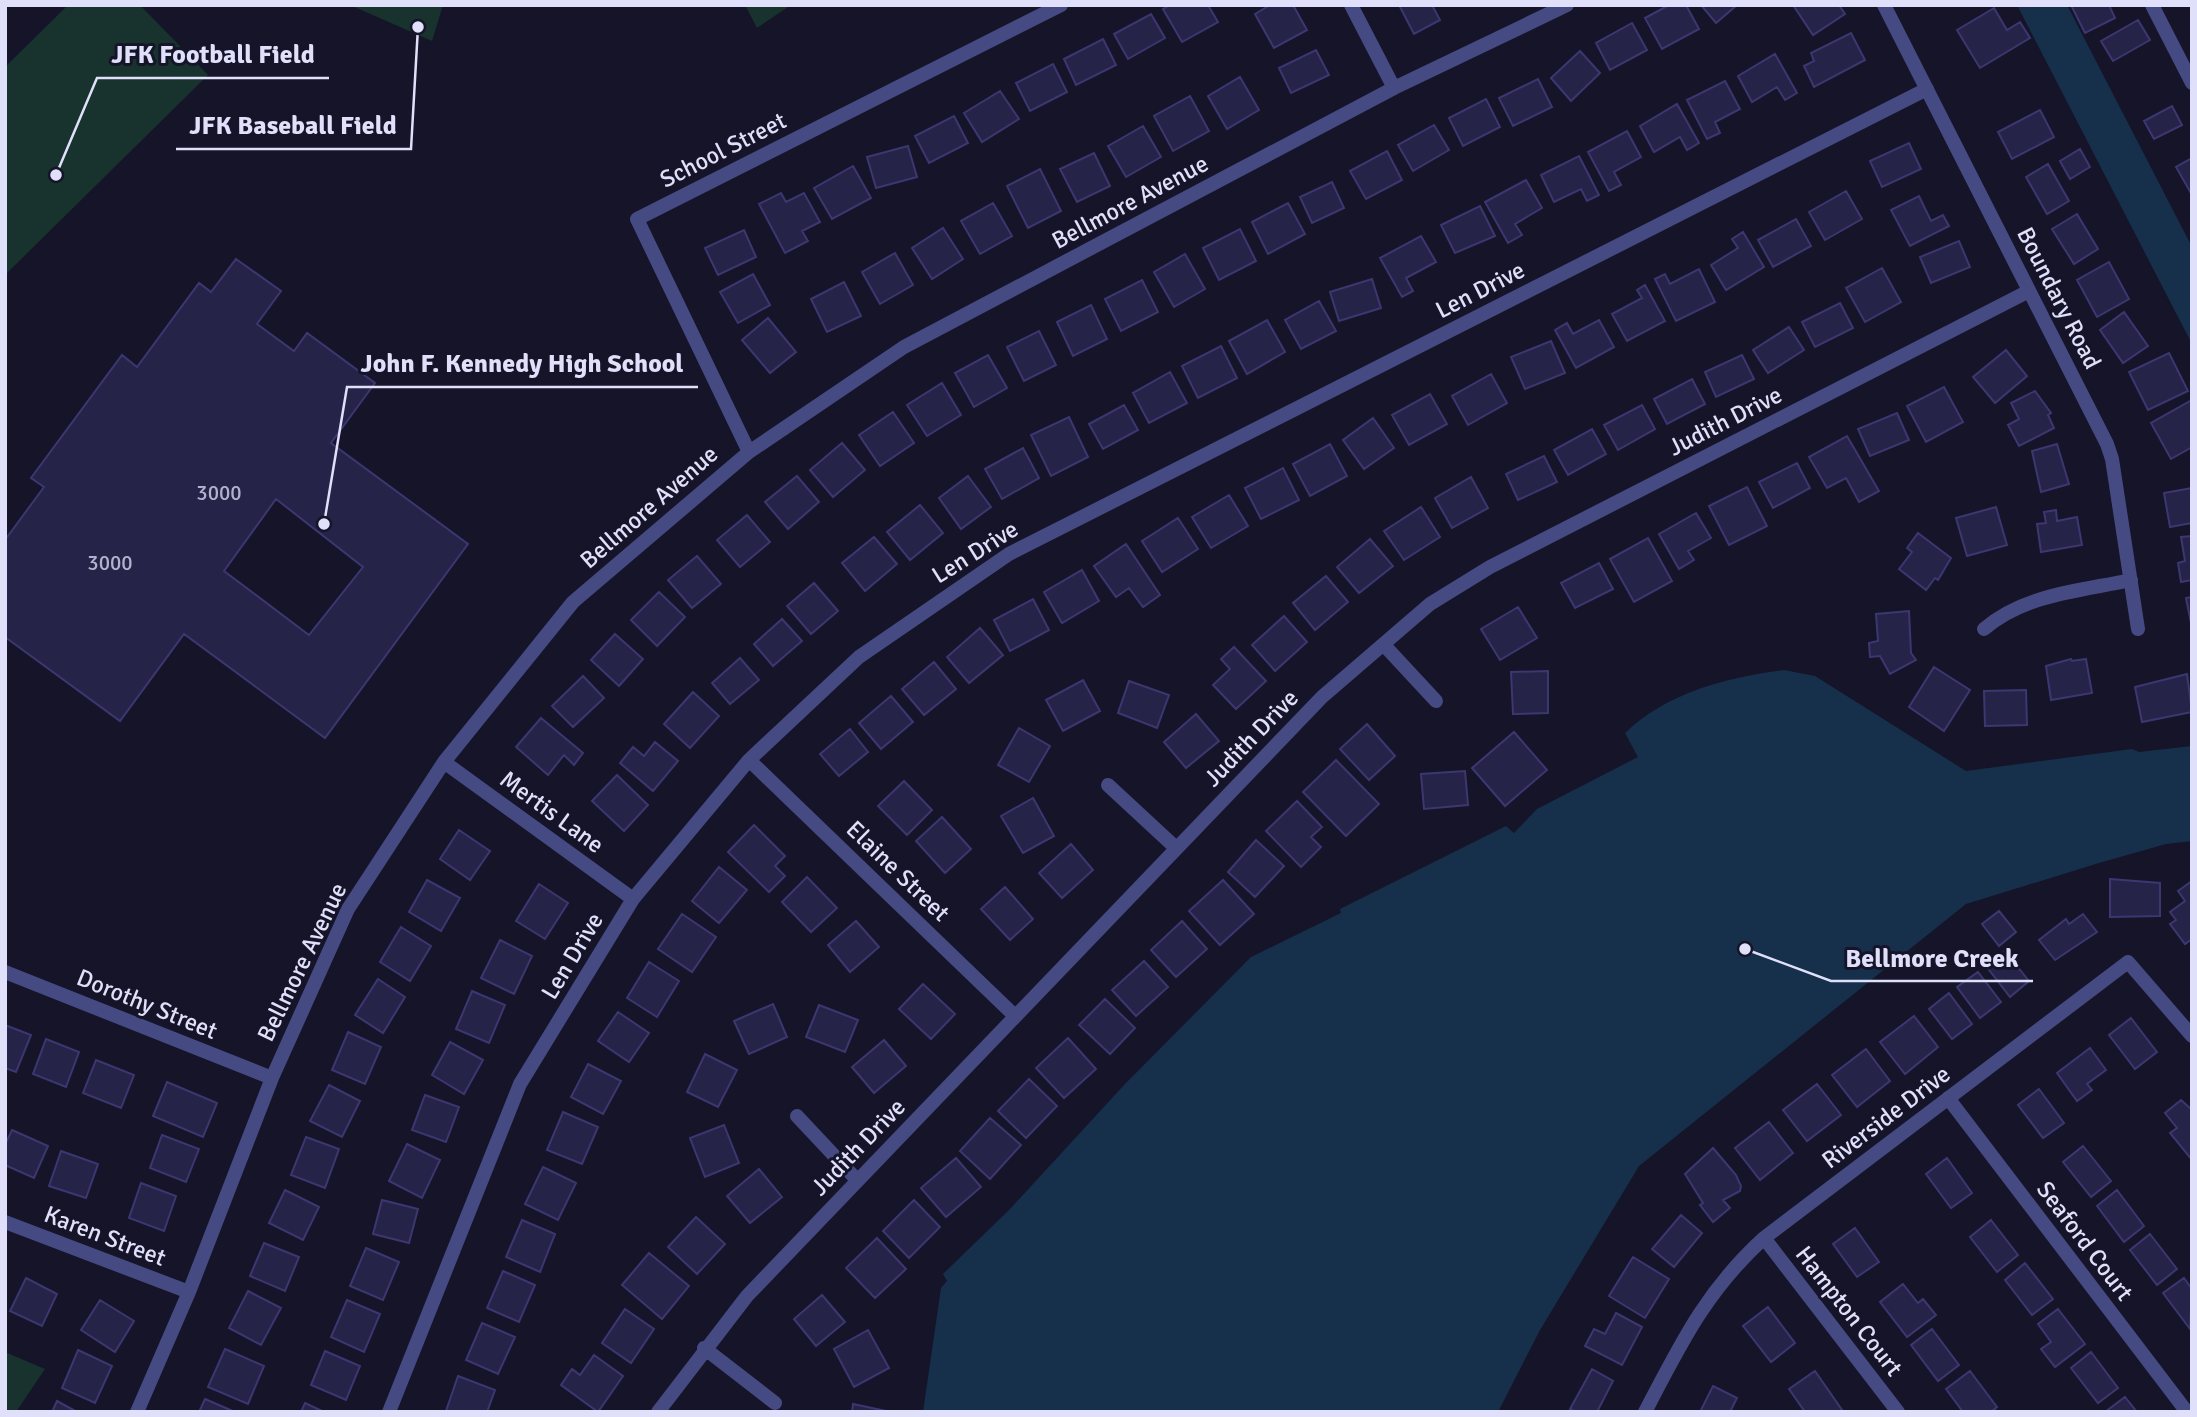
<svg xmlns="http://www.w3.org/2000/svg" width="2197" height="1417" viewBox="0 0 2197 1417" font-family="Signika,sans-serif">
  <style>
    .green { fill: #18322e }
    .water { fill: #16304b }
    .building { fill: #262348; stroke: #3c3771; stroke-width: 2; fill-rule: evenodd }
    .lines { fill: none; stroke-linecap: round; stroke-linejoin: round }
    .street { stroke: #454a82; stroke-width: 14 }
    .labels { text-anchor: middle; dominant-baseline: central; stroke-width: 6; stroke-linejoin: round; paint-order: stroke }
    .number-label { font-size: 21px; fill: #b2b1ce }
    .street-label { font-size: 24px; fill: #e0e0fb; stroke: #151429 }
    .leader { fill: none; stroke: #e0e0fb; stroke-width: 2.5 }
    .callout-dot { fill: #e0e0fb; stroke: #151429; stroke-width: 2.5 }
    .callout-label { font-size: 26px; text-anchor: middle; font-weight: bold; fill: #e0e0fb; stroke: #151429; stroke-width: 6; stroke-linejoin: round; paint-order: stroke }
  </style>
  <rect width="100%" height="100%" fill="#151429"/>
  <path class="green" d="M68,5H140L208,75L5,275V67Z
    M350,5H443L432,41Z
    M745,5H791L757,28Z
    M5,1352L45,1369L16,1412H5Z"/>
  <path class="water" d="M2017,5H2067L2192,247V344Z
    M1784,670L1815,676L1966,771L2132,749L2139,752L2192,746V841L2166,844L2099,863L1966,904L1639,1166L1540,1330L1498,1412H923L941,1288L947,1281L943,1274L1010,1209L1125,1084L1251,957L1341,913L1340,909L1506,826L1514,833L1537,809L1638,757L1625,733C1668,692 1726,678 1784,670Z"/>
  <path class="building" d="M1170,5H1208L1218,22L1182,42L1163,9Z
    M1270,5H1293L1307,30L1274,48L1255,14Z
    M1399,5H1432L1440,20L1414,34Z
    M1669,5H1686L1699,29L1662,49L1645,18Z
    M1701,5H1737L1716,23Z
    M1793,5H1839L1845,14L1813,35Z
    M2071,5H2109L2115,18L2085,33Z
    M1994,8L2007,30L2020,22L2030,38L1980,68L1957,30Z
    M1151,14L1165,38L1128,59L1114,34Z
    M2138,20L2150,40L2113,61L2101,41Z
    M1632,23L1647,50L1610,70L1596,43Z
    M1851,33L1865,60L1814,87L1804,66L1814,61L1811,53Z
    M1103,39L1116,65L1076,85L1064,59Z
    M1316,50L1329,75L1291,93L1279,68Z
    M1580,51L1600,73L1571,101L1551,78Z
    M1775,54L1797,93L1785,100L1777,87L1752,102L1738,76Z
    M1053,64L1067,92L1030,111L1016,83Z
    M1240,77L1259,110L1227,129L1208,96Z
    M1538,79L1552,107L1513,126L1499,98Z
    M1725,81L1740,109L1715,122L1720,133L1707,139L1687,100Z
    M1000,91L1019,119L982,142L964,113Z
    M1190,96L1209,131L1173,151L1154,116Z
    M1486,99L1500,127L1463,146L1449,118Z
    M1677,104L1699,143L1687,150L1680,137L1654,152L1640,126Z
    M2172,106L2182,125L2154,139L2144,121Z
    M2040,110L2054,137L2012,159L1998,132Z
    M954,116L968,143L929,163L915,136Z
    M1434,125L1449,150L1413,171L1398,145Z
    M1143,126L1161,157L1126,177L1108,146Z
    M1627,131L1641,157L1614,172L1621,185L1609,191L1588,152Z
    M1909,143L1921,169L1882,187L1870,161Z
    M908,146L917,177L876,188L867,157Z
    M2080,149L2090,167L2070,179L2060,161Z
    M1387,151L1402,180L1366,199L1350,171Z
    M1094,153L1110,186L1077,202L1060,169Z
    M1579,156L1599,195L1587,201L1581,189L1554,202L1541,175Z
    M2192,158V195L2176,167Z
    M2048,164L2069,201L2047,214L2026,177Z
    M853,166L871,198L832,219L814,188Z
    M1040,169L1061,211L1028,228L1007,186Z
    M1526,180L1542,208L1515,224L1522,235L1508,243L1485,202Z
    M1332,182L1344,208L1312,223L1300,197Z
    M1846,191L1862,219L1825,240L1809,212Z
    M781,193L786,202L804,193L820,222L802,231L808,241L785,253L759,204Z
    M1919,196L1931,221L1943,215L1949,226L1910,246L1891,210Z
    M993,203L1012,236L980,254L961,221Z
    M1288,203L1305,234L1268,254L1252,222Z
    M1480,206L1495,236L1455,253L1441,225Z
    M2077,214L2098,249L2074,264L2052,229Z
    M1796,219L1811,246L1773,267L1758,240Z
    M943,228L963,259L932,279L912,248Z
    M1240,229L1256,261L1219,280L1203,248Z
    M744,230L756,257L718,275L705,248Z
    M1743,232L1764,267L1726,290L1711,265L1738,248L1732,239Z
    M1421,236L1436,262L1406,278L1413,291L1402,297L1380,258Z
    M1959,241L1970,267L1931,283L1920,257Z
    M895,253L913,285L880,304L862,272Z
    M1185,254L1205,289L1174,307L1154,272Z
    M236,259L281,291L257,324L294,351L307,333L375,383L331,443L468,544L325,738L184,634L120,721L5,637V540L44,487L31,478L122,355L137,367L199,283L211,292ZM276,499L363,567L309,635L224,571Z
    M2109,262L2129,299L2097,317L2077,280Z
    M1882,268L1901,302L1865,322L1846,288Z
    M1699,269L1715,302L1676,321L1655,279L1665,274L1670,284Z
    M753,274L770,305L738,323L720,292Z
    M1372,279L1381,308L1339,321L1330,292Z
    M1142,280L1158,312L1121,331L1105,299Z
    M844,282L861,316L827,332L811,299Z
    M1645,285L1665,321L1627,341L1612,314L1642,298L1637,290Z
    M1319,301L1336,331L1301,349L1285,320Z
    M1840,303L1853,328L1815,347L1802,322Z
    M1091,305L1107,339L1073,356L1057,322Z
    M2124,312L2148,346L2123,363L2100,330Z
    M768,318L796,352L770,373L742,340Z
    M1267,320L1285,352L1247,374L1229,341Z
    M1599,320L1614,347L1576,368L1555,330L1567,323L1573,334Z
    M1789,327L1804,350L1768,373L1753,350Z
    M1039,331L1056,365L1024,381L1007,347Z
    M1551,341L1565,373L1525,389L1511,357Z
    M1221,346L1237,378L1198,398L1182,366Z
    M2006,350L2027,376L1995,403L1973,377Z
    M2169,353L2188,391L2148,410L2129,372Z
    M988,355L1007,388L974,407L955,373Z
    M1742,355L1754,379L1716,397L1705,372Z
    M1170,372L1187,403L1149,423L1133,393Z
    M1491,374L1507,403L1468,425L1452,396Z
    M1692,379L1705,404L1667,424L1654,399Z
    M942,383L961,415L927,436L907,405Z
    M1944,387L1963,422L1926,442L1907,406Z
    M2035,391L2051,413L2048,415L2054,428L2019,446L2008,425L2019,419L2011,403Z
    M1430,394L1447,424L1409,445L1392,415Z
    M2192,400V447L2171,459L2151,423Z
    M1124,405L1138,430L1103,449L1089,424Z
    M1642,405L1655,429L1618,450L1604,425Z
    M893,412L914,443L880,466L859,435Z
    M1897,413L1909,440L1870,456L1858,429Z
    M1069,417L1088,457L1051,476L1031,435Z
    M1373,418L1394,448L1364,469L1343,440Z
    M1592,429L1606,454L1568,475L1554,450Z
    M1847,436L1879,491L1859,502L1846,478L1827,488L1809,457Z
    M842,443L865,470L833,497L810,470Z
    M1330,444L1347,476L1310,496L1293,464Z
    M2057,444L2069,484L2041,492L2032,451Z
    M1023,448L1039,478L1002,499L985,469Z
    M1544,456L1557,482L1518,500L1506,474Z
    M1797,463L1810,488L1773,508L1759,482Z
    M1283,468L1299,500L1261,519L1245,488Z
    M797,476L819,502L788,529L765,502Z
    M968,476L991,507L961,529L939,498Z
    M1471,477L1488,508L1452,528L1435,498Z
    M1747,487L1767,526L1729,545L1709,506Z
    M2192,488V523L2170,527L2164,493Z
    M1229,495L1248,526L1211,548L1192,517Z
    M920,505L943,533L910,560L887,532Z
    M1421,507L1440,537L1404,560L1384,531Z
    M1996,507L2007,545L1967,556L1956,518Z
    M2056,510L2057,521L2077,517L2082,545L2041,552L2037,524L2046,523L2044,512Z
    M1696,513L1711,538L1688,551L1694,560L1679,569L1659,534Z
    M747,515L770,542L740,567L717,540Z
    M1178,518L1198,549L1162,572L1142,541Z
    M1918,533L1951,558L1938,580L1935,578L1926,590L1899,569L1912,552L1907,548Z
    M2192,536V580L2181,582L2178,563L2185,561L2181,537Z
    M874,537L897,564L865,591L842,563Z
    M1648,538L1672,581L1634,602L1610,559Z
    M1370,539L1393,566L1359,593L1337,567Z
    M1126,544L1160,595L1143,607L1129,588L1116,597L1094,566Z
    M697,556L721,584L692,608L668,580Z
    M1599,563L1613,589L1575,608L1561,583Z
    M1082,570L1099,601L1062,623L1044,592Z
    M1326,576L1348,602L1315,630L1293,603Z
    M814,583L838,611L811,634L787,606Z
    M659,592L685,617L657,646L631,620Z
    M2192,597V628L2186,598Z
    M1033,599L1049,630L1010,651L994,620Z
    M1518,607L1537,638L1500,660L1481,629Z
    M1909,611L1911,653L1916,660L1890,674L1880,656L1870,657L1869,643L1878,641L1876,614Z
    M1284,616L1307,642L1275,671L1252,645Z
    M782,619L802,641L773,666L754,644Z
    M980,628L1003,655L969,683L947,657Z
    M615,634L643,659L619,686L591,660Z
    M1234,647L1266,681L1236,709L1213,685L1230,669L1221,659Z
    M740,658L759,680L730,704L712,683Z
    M2071,659L2072,661L2086,659L2092,693L2051,700L2046,666Z
    M934,662L956,689L924,715L902,689Z
    M1934,667L1970,690L1944,731L1909,707Z
    M1548,671V713L1513,714L1511,672Z
    M2187,674L2192,712L2142,722L2135,687Z
    M583,676L604,698L573,727L552,706Z
    M1083,680L1100,711L1063,731L1046,700Z
    M1129,681L1169,695L1157,728L1118,713Z
    M2026,690L2027,725L1985,726L1984,691Z
    M693,692L719,716L690,748L664,724Z
    M891,696L913,722L881,749L859,723Z
    M1196,714L1219,741L1186,768L1164,742Z
    M541,718L583,753L574,765L564,755L548,775L516,747Z
    M1367,724L1395,756L1369,780L1340,749Z
    M1019,728L1050,746L1029,782L998,765Z
    M850,729L868,752L839,776L820,754Z
    M1514,732L1547,770L1505,806L1472,768Z
    M655,742L678,761L653,791L620,763L633,747L644,756Z
    M1336,760L1379,804L1346,836L1303,792Z
    M1465,771L1468,805L1424,809L1421,774Z
    M617,775L648,805L624,831L592,801Z
    M904,781L932,810L907,835L878,806Z
    M1033,798L1054,836L1023,853L1001,816Z
    M1297,801L1322,827L1311,837L1321,847L1301,867L1266,831Z
    M942,817L971,849L945,873L916,841Z
    M754,825L785,856L775,866L785,876L769,892L728,852Z
    M459,830L490,851L470,880L440,859Z
    M1256,840L1284,866L1255,897L1228,872Z
    M1071,844L1093,870L1062,898L1039,873Z
    M719,867L747,890L719,923L692,901Z
    M807,877L837,908L811,932L782,902Z
    M2110,879L2160,883V916L2110,917Z
    M427,880L460,898L441,931L409,912Z
    M1223,880L1254,914L1220,945L1189,911Z
    M2192,881V939L2185,944L2170,924L2176,920L2170,912L2185,901L2178,891Z
    M539,884L568,903L545,939L516,921Z
    M1005,887L1033,919L1010,940L981,909Z
    M1999,911L2016,932L1999,946L1982,924Z
    M682,914L716,937L692,972L658,949Z
    M2083,914L2097,932L2055,960L2039,940L2066,919L2069,924Z
    M856,921L879,947L850,972L828,945Z
    M1182,921L1207,949L1176,977L1151,950Z
    M401,927L431,946L410,981L380,962Z
    M500,940L532,956L514,994L481,978Z
    M2005,951L2029,981L2010,997L1986,966Z
    M1144,961L1168,987L1136,1016L1112,990Z
    M649,962L679,981L657,1017L627,998Z
    M1978,972L2001,1002L1980,1018L1957,987Z
    M378,979L405,997L383,1033L355,1015Z
    M923,984L955,1014L931,1039L899,1009Z
    M472,991L505,1005L489,1043L456,1029Z
    M1949,993L1972,1024L1952,1039L1929,1009Z
    M1105,999L1135,1028L1110,1054L1079,1025Z
    M773,1004L787,1037L749,1054L734,1021Z
    M819,1005L858,1020L845,1052L806,1037Z
    M618,1012L649,1033L629,1062L598,1041Z
    M1914,1016L1938,1047L1905,1074L1880,1042Z
    M2131,1018L2157,1052L2135,1069L2109,1035Z
    M5,1025L31,1035L16,1072L5,1068Z
    M348,1032L381,1047L365,1084L332,1070Z
    M1068,1038L1096,1069L1064,1098L1036,1068Z
    M46,1039L79,1052L66,1087L33,1074Z
    M884,1040L906,1066L874,1093L852,1067Z
    M450,1042L483,1060L464,1094L432,1075Z
    M2090,1048L2106,1070L2087,1084L2092,1090L2077,1101L2057,1073Z
    M1866,1049L1890,1081L1857,1107L1832,1075Z
    M705,1054L737,1070L718,1107L687,1092Z
    M96,1060L134,1075L121,1108L83,1093Z
    M588,1064L621,1081L603,1114L571,1097Z
    M1029,1079L1057,1106L1026,1138L998,1111Z
    M167,1082L217,1103L203,1137L153,1116Z
    M1817,1084L1841,1115L1807,1141L1783,1110Z
    M329,1085L360,1101L342,1137L310,1121Z
    M2039,1089L2064,1123L2043,1138L2018,1105Z
    M425,1095L459,1107L446,1142L412,1130Z
    M2181,1100L2192,1110V1160L2170,1133L2177,1128L2165,1113Z
    M563,1112L598,1127L582,1164L547,1150Z
    M990,1118L1021,1145L990,1179L960,1151Z
    M1769,1122L1793,1153L1760,1180L1735,1148Z
    M724,1125L739,1163L705,1177L690,1138Z
    M12,1130L48,1146L34,1178L5,1165V1145Z
    M162,1135L199,1149L186,1182L150,1168Z
    M306,1137L339,1149L325,1188L291,1175Z
    M407,1144L440,1160L422,1198L389,1181Z
    M2083,1146L2111,1181L2091,1197L2063,1162Z
    M1713,1148L1736,1175L1741,1186L1740,1191L1723,1200L1730,1208L1713,1222L1700,1205L1703,1203L1685,1174Z
    M61,1151L98,1164L86,1198L49,1186Z
    M956,1158L981,1187L946,1217L921,1188Z
    M1947,1158L1972,1193L1951,1208L1926,1174Z
    M543,1167L576,1183L558,1220L525,1204Z
    M759,1169L782,1197L750,1223L727,1196Z
    M141,1183L176,1196L164,1231L129,1218Z
    M285,1190L319,1207L303,1240L269,1223Z
    M2117,1190L2144,1226L2124,1242L2097,1206Z
    M382,1200L418,1209L409,1243L373,1234Z
    M914,1200L940,1227L909,1258L883,1231Z
    M1681,1215L1702,1233L1674,1267L1652,1249Z
    M696,1217L725,1244L697,1274L668,1247Z
    M522,1220L555,1234L540,1272L506,1257Z
    M1991,1220L2018,1255L1997,1272L1970,1237Z
    M1855,1228L1879,1262L1857,1277L1833,1244Z
    M2150,1234L2177,1269L2157,1285L2130,1250Z
    M877,1238L906,1269L875,1298L846,1268Z
    M264,1243L299,1257L285,1291L250,1276Z
    M366,1248L399,1262L383,1300L350,1286Z
    M649,1253L689,1286L662,1319L622,1285Z
    M1633,1257L1669,1279L1645,1318L1609,1296Z
    M2025,1263L2053,1299L2032,1315L2005,1280Z
    M503,1271L535,1285L519,1322L487,1308Z
    M26,1278L57,1294L42,1326L10,1311Z
    M2184,1278L2192,1289L2190,1329L2163,1293Z
    M1903,1284L1918,1303L1923,1299L1936,1315L1907,1337L1880,1302Z
    M248,1291L281,1308L261,1345L229,1328Z
    M822,1295L845,1322L816,1346L794,1319Z
    M100,1300L134,1321L115,1352L81,1330Z
    M347,1300L380,1314L364,1352L331,1337Z
    M1768,1307L1795,1343L1771,1362L1743,1326Z
    M625,1309L654,1329L631,1363L602,1343Z
    M2058,1309L2085,1344L2055,1367L2041,1349L2051,1342L2038,1324Z
    M1616,1313L1642,1327L1622,1365L1585,1346L1594,1329L1605,1334Z
    M482,1323L515,1337L498,1374L466,1360Z
    M1932,1329L1959,1365L1938,1381L1911,1345Z
    M868,1330L889,1368L854,1387L834,1349Z
    M225,1349L264,1366L248,1404L208,1387Z
    M78,1350L112,1366L95,1403L62,1388Z
    M325,1351L360,1366L346,1400L311,1385Z
    M2091,1352L2118,1388L2098,1403L2071,1368Z
    M594,1355L623,1376L598,1412L561,1385L572,1369L580,1375Z
    M1592,1369L1613,1381L1597,1412H1576L1570,1409Z
    M1815,1371L1842,1410L1840,1412H1805L1789,1389Z
    M1970,1371L1997,1407L1991,1412H1963L1946,1389Z
    M458,1376L495,1390L487,1412L446,1411Z
    M1713,1386L1737,1398L1730,1412H1700Z
    M2125,1397L2137,1412H2105Z
    M205,1399L235,1412H199Z
    M57,1401L77,1412H52Z
    M305,1403L324,1412H301Z
    M853,1404L891,1412H852Z"/>
  <g class="lines">
    <path class="street" d="M1351,5L1394,88
      M1884,5L2107,444L2112,459L2138,629
      M2152,5L2192,83
      M749,452L637,219L1061,5
      M1984,629C2025,594 2080,591 2131,580
      M1384,645L1436,701
      M749,760L1015,1016
      M444,762L633,899
      M1108,785L1176,848
      M5,972L272,1078
      M1948,1098L2187,1412
      M797,1116L857,1180
      M5,1222L189,1292
      M1764,1238L1898,1412
      M704,1348L775,1403
      M137,1412L189,1292L272,1078L348,909L444,762L573,602L749,452L904,347L1394,88L1567,5
      M389,1412L520,1084L633,899L749,760L859,657L1009,554L1927,89
      M658,1412L747,1296L1322,697L1430,604L1490,567L2029,291
      M1645,1412C1681,1343 1706,1291 1764,1238L2128,962L2192,1036"/>
  </g>
  <g class="labels">
    <g class="number-label">
      <text x="219" y="493">3000</text>
      <text x="110" y="563">3000</text>
    </g>
    <g class="street-label">
      <text transform="translate(723 150) rotate(-27)">School Street</text>
      <text transform="translate(1130 202) rotate(-28)">Bellmore Avenue</text>
      <text transform="translate(1480 290) rotate(-27)">Len Drive</text>
      <text transform="translate(2059 298) rotate(63)">Boundary Road</text>
      <text transform="translate(1725 421) rotate(-27)">Judith Drive</text>
      <text transform="translate(649 507) rotate(-41)">Bellmore Avenue</text>
      <text transform="translate(975 552) rotate(-32)">Len Drive</text>
      <text transform="translate(1251 738) rotate(-46)">Judith Drive</text>
      <text transform="translate(552 812) rotate(36)">Mertis Lane</text>
      <text transform="translate(898 871) rotate(44)">Elaine Street</text>
      <text transform="translate(572 956) rotate(-59)">Len Drive</text>
      <text transform="translate(302 962) rotate(-64)">Bellmore Avenue</text>
      <text transform="translate(147 1004) rotate(22)">Dorothy Street</text>
      <text transform="translate(1886 1117) rotate(-37)">Riverside Drive</text>
      <text transform="translate(858 1147) rotate(-46)">Judith Drive</text>
      <text transform="translate(105 1236) rotate(21)">Karen Street</text>
      <text transform="translate(2085 1241) rotate(53)">Seaford Court</text>
      <text transform="translate(1849 1311) rotate(52)">Hampton Court</text>
    </g>
  </g>
  <path class="leader" d="M56 175L97 78H329M418 27L411 149H176M324 524L347 387H698M1745 949L1831 981H2033"/>
  <g class="callout-dot">
    <circle cx="56" cy="175" r="7"/>
    <circle cx="418" cy="27" r="7"/>
    <circle cx="324" cy="524" r="7"/>
    <circle cx="1745" cy="949" r="7"/>
  </g>
  <g class="callout-label">
    <text x="213" y="63">JFK Football Field</text>
    <text x="293" y="134">JFK Baseball Field</text>
    <text x="522" y="372">John F. Kennedy High School</text>
    <text x="1932" y="967">Bellmore Creek</text>
  </g>
  <rect width="2197" height="1417" fill="none" stroke="#e0e0fb" stroke-width="14"/>
</svg>
